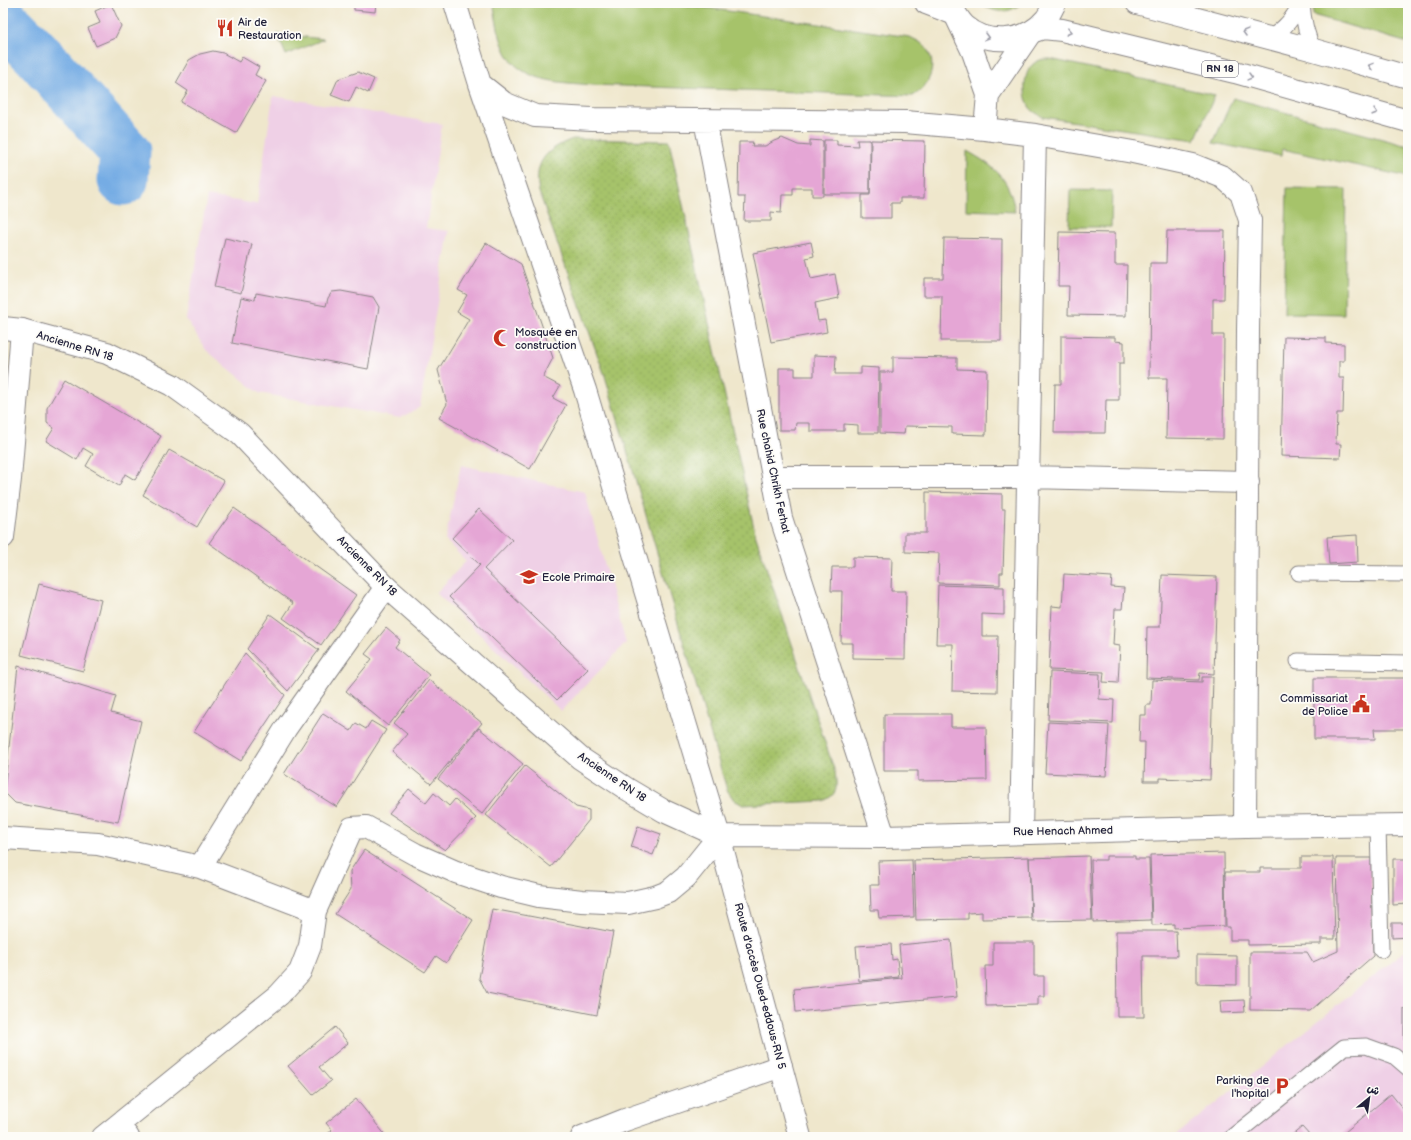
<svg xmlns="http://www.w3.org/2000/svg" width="1411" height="1140" viewBox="0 0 1411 1140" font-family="'Balsamiq Sans','Playpen Sans Arabic',sans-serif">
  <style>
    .built { fill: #efd0e6 }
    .green { fill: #a6c36a; stroke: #647252 }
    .park { fill: url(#park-dots); stroke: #647252 }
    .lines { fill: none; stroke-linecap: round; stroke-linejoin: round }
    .river { stroke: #75ace4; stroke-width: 51 }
    .building { fill: #e5a6d5 }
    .lane-casing { stroke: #888484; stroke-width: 17 }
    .street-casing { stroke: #888484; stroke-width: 24 }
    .secondary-casing { stroke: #888484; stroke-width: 24 }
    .primary-casing { stroke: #888484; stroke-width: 24 }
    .lane { stroke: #fff; stroke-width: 15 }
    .street { stroke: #fff; stroke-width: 22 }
    .secondary { stroke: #fff; stroke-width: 22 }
    .primary { stroke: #fff; stroke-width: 22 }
    .oneway { stroke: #9c9ca7 }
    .labels { text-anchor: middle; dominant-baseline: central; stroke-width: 3.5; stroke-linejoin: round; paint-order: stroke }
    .shield { fill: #fdfcf7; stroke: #646373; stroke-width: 1 }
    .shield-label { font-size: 10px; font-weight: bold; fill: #22223b }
    .poi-label { font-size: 11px; fill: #22223b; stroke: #fdfcf7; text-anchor: start }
    .street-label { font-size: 11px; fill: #22223b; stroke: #fdfcf7 }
  </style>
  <defs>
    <pattern id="park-dots" width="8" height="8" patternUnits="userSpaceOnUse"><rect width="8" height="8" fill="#a6c36a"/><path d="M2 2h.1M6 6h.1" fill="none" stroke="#8fa75d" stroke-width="1.8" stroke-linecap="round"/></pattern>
  </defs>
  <rect width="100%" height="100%" fill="#fdfcf7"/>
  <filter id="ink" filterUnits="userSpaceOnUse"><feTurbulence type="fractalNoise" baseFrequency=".025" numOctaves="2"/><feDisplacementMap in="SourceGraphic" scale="8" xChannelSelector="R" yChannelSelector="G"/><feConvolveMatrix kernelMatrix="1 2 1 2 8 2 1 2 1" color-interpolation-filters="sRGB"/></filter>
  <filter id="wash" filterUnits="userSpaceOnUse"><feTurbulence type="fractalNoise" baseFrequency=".012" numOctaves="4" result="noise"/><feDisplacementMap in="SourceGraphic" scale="16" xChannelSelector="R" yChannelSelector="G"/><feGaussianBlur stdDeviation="0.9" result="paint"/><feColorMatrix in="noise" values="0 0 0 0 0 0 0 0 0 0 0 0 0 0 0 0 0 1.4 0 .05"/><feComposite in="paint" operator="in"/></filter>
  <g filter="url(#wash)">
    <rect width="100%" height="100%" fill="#efe7cc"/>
    <path class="built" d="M273,96L442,124L426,228L449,231L420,407L400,418L259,393L206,350L186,319L207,196L257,204Z
      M461,465L585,492L626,643L561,711L436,593L466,561L445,540Z
      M1406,950H1408V1137H1174Z"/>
    <path class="green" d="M493,3H672L910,37C914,39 920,42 924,45C939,63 931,85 913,96L592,85C560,82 518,83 504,48C498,34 496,17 493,3Z
      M981,3H1022C1010,14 993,14 981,3Z
      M1314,3H1408V43L1313,15Z
      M277,34L324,39L286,55Z
      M1050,59L1215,95L1195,140L1043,117C1038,114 1031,111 1029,106C1022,93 1023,67 1038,61C1041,59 1046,59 1050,59Z
      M1233,98L1408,146V177L1282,149L1281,156L1213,143Z
      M967,151C996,167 1010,179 1015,212L966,210Z
      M1287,188L1346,189L1344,314L1284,313Z
      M1070,190L1112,191L1111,227H1069Z"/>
    <path class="park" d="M573,139L669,141L756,537L835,772C837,787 839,794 823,801L743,805L734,800L727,790L605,376L539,192C538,186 537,179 538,173C540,154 557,145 573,139Z"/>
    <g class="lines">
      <path class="river" d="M3,20L37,54L125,152L123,180"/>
    </g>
    <g id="blocks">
      <path class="building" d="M354,3H376L375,12L354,10Z
        M111,4L121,26L115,38L96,46L88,28L100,23L95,11Z
        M213,51L223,53L239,62L242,57L259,67L255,75L266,81L236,133L181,102L188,91L176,83L189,60L200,54Z
        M358,72L374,79L368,93L356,87L349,102L331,95L338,79Z
        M782,138L798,145L810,146V140L823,141V196H812V188H793V195H782L781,213L771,212V221H744L745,197H738L739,142H753L752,146H765L774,141Z
        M824,140H837V145L858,146L857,140H870V194H824Z
        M871,140L925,141L924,198H900V203H891V218H862V195H870Z
        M1167,231H1225L1224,299H1213V335H1224L1223,439L1166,438L1167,378H1149L1150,263H1166Z
        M1059,232L1115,233V265H1127L1126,316L1068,315L1069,286H1058Z
        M225,238L252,244L241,293L214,287Z
        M944,238L1002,239L1001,341H941L942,296H924V278H943Z
        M811,242L814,256L806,258L811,279L835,274L839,298L815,303L818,321L825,320L827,332L771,342L753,253Z
        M486,243L521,264L553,358L543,377L560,386L553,398L566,405L530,469L439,418L447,404L438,370L469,319L457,312L467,295L458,290Z
        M341,291L373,297L379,307L368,369L232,343L241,297L255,300L256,293L326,306L328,298L332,292Z
        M1061,336L1115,337V341L1124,342V363H1119V400H1106L1105,433H1054L1055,384H1061Z
        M1284,337L1326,338V343L1344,344V361H1339V378H1344L1343,413H1337L1336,444H1341L1340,458L1281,456Z
        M814,355L836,356L835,374H861V367L879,368L878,433H858V425L844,424V431H810V423H796L795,430H779V368H795V376H814Z
        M893,357L957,358V369L987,370L986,435L952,434V427L905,426L904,434L880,433V372H893Z
        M64,379L161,436L135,480L125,474L119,486L86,466L93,454L83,448L77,460L46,441L54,428L47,423V408Z
        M169,450L224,481L197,527L143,495Z
        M926,492L1002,494V509H1005L1003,573H1000V585L938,583L939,553L905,552V533H926Z
        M234,508L356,595L321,645L283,618L293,603L209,543Z
        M479,509L512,540L484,569L588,669L557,700L449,597L480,565L452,538Z
        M1357,535L1358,562L1329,564L1327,537Z
        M853,557L892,558L891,591H906L905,659L853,658V643H841L842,591H831L832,567H853Z
        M1064,574L1112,577L1111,587L1124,588L1122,609H1115L1113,645L1120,646L1118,683L1103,682L1104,672L1049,670L1052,606L1062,607Z
        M1162,575L1217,577L1214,674L1200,673L1199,680L1146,678L1147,627H1160Z
        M39,584L101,600L83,671L21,655Z
        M938,585L1004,587V615L982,614V636H998L997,692L952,691L953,644H936Z
        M270,614L319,650L288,691L247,649Z
        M386,628L400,640L395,647L429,675L388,726L346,691L372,659L365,654Z
        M245,653L285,695L241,761L194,732Z
        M18,666L116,696L111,713L141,721L118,822L15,803L4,792Z
        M1050,672L1100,674L1099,699L1114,700L1113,723L1048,720Z
        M1202,677H1213L1210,780L1160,778V781H1144L1145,742H1139L1140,715H1146V705H1151L1152,680L1202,682Z
        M1314,678H1408V748H1406V729H1374L1375,739H1314Z
        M429,680L482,723L431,784L392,752L407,734L394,723Z
        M323,713L351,731L356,723L366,729L371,721L386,730L337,807L284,774Z
        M884,714H951V727H986L987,780L918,781V771H884Z
        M1048,722L1109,725L1106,776L1045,773Z
        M479,728L523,764L482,814L438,779Z
        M525,766L576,807L589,810V820L551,867L486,815Z
        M409,789L426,803L434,793L449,806L455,799L476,818L445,850L389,813Z
        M638,826L661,834L653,855L631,847Z
        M364,850L473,920L446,963L436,956L425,972L335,914L351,889L350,871Z
        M1224,853L1225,926L1174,928V924L1152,925L1150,855Z
        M1089,856L1092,920L1032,921L1029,858Z
        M1106,856H1135V859H1149L1151,920L1093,922L1091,860H1106Z
        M1029,857L1031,918L982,919V912L968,913V919L916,920L914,860Z
        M1301,857H1333L1335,939H1321V944L1248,945V940H1230V927H1226L1225,872H1260V868H1301Z
        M1336,858H1371L1373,956L1310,1011L1250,1010V952H1307L1313,962L1338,951Z
        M1393,859H1408V904L1393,905Z
        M912,860L914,917L879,918L878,910H871L870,885H879L878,861Z
        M492,909L613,932L597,1015L487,993L479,978Z
        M1392,923H1408V937L1392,938Z
        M1116,931H1176L1177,956H1143L1144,1017H1117Z
        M951,940L957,997L796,1012L794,989L902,978L899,945Z
        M993,942H1034V976H1044V996H1038V1005L986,1006L985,966H993Z
        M891,944L892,960L897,959L899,977L859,981L856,946Z
        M1197,955L1237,956V985L1197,984Z
        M1244,1000L1245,1012L1221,1013L1220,1001Z
        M1404,1008L1408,1009V1040H1404Z
        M335,1027L348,1043L319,1067L331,1081L313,1095L288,1066Z
        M1391,1094L1408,1115V1137H1339Z
        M356,1099L387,1137H324L332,1130L326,1123Z
        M1302,1127L1311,1137H1290Z"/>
    </g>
  </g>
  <g filter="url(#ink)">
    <use href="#blocks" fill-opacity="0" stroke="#888484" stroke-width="1"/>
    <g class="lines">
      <g class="lane-casing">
        <path id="lane" d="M1302,3C1303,20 1306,35 1314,50
          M1270,38C1284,29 1294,19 1300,3
          M1299,573L1408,574
          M1298,661L1408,663
          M1378,825L1381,950
          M1232,1137L1344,1047L1366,1046L1394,1056L1408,1068"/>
      </g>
      <g class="street-casing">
        <path id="street" d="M455,3L480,84L585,390L719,836
          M955,14L973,52L988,95L985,129
          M480,84L504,103L535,116L592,119L905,122L985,129L1035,135L1133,152L1193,165L1223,177L1241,193L1250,220L1248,330L1245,827
          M988,95L1031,32
          M705,120L781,518L884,837
          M773,477H1027L1248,482
          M3,537L10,479L22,330
          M1021,832L1035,135
          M719,836L884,837L1245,827L1408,825
          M3,838L98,844L200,867L315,911
          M200,867L286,728L386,587
          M103,1137L118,1125
          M128,1137L118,1125L279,995L300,972L310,946L315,911L352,828L366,827L415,854L456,872L501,887L539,896L582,901L628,903L655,897L668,892L686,877L719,836
          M582,1137L625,1120L781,1066"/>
      </g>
      <g class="secondary-casing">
        <path id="secondary" d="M3,328L22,330L107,353L172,385L240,434L386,587L580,758L627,789L664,811L719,836L800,1137"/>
      </g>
      <g class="primary-casing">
        <path id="primary" d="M926,3L955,14
          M950,3C954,11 958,20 965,26C988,46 1026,43 1046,19C1050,14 1052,8 1055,3
          M1137,3L1314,50L1408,77
          M1031,32L1043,28L1062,30L1235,72L1408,121"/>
      </g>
      <use href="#lane" class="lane"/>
      <use href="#street" class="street"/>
      <use href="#secondary" class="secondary"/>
      <use href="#primary" class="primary"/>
    </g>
    <defs><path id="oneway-chevron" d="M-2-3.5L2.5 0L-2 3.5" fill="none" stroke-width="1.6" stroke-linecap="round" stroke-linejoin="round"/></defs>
    <g class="oneway">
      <use href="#oneway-chevron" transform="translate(1069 32) rotate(14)"/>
      <use href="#oneway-chevron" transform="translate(1245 32) rotate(-165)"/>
      <use href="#oneway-chevron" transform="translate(987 37) rotate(15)"/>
      <use href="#oneway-chevron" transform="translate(1371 66) rotate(-164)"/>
      <use href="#oneway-chevron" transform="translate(1250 77) rotate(15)"/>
      <use href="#oneway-chevron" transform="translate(1375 112) rotate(16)"/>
    </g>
  </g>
  <defs>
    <g id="restaurant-bare" transform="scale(1.38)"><path d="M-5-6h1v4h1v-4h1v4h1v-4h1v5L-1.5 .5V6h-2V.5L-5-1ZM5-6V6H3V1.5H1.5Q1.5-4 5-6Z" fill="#c8321e" stroke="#fdfcf7" stroke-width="2.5" paint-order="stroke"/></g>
    <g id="mosque-bare" transform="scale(1.38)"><path d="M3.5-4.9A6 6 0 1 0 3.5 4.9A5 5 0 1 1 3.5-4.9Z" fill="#c8321e" stroke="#fdfcf7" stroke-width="2.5" paint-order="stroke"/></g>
    <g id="school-bare" transform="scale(1.38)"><path d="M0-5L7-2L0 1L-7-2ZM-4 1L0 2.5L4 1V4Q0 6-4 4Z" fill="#c8321e" stroke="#fdfcf7" stroke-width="2.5" paint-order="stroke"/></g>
    <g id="civic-bare" transform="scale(1.38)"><path d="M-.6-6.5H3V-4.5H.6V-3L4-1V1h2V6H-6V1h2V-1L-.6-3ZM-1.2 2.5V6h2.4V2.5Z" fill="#c8321e" stroke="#fdfcf7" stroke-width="2.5" paint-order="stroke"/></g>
    <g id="parking-bare" transform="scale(1.38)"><path d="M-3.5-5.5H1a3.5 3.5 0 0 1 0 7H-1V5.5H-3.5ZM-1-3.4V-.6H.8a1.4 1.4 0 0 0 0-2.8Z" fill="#c8321e" stroke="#fdfcf7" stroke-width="2.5" paint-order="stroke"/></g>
  </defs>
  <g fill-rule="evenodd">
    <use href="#restaurant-bare" x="225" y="28"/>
    <use href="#mosque-bare" x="502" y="338"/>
    <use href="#school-bare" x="529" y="577"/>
    <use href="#civic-bare" x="1361" y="704"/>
    <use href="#parking-bare" x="1282" y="1086"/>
  </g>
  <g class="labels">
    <rect class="shield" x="1202" y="61" width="36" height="16" rx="3"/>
    <g class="shield-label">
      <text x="1220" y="69">RN 18</text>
    </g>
    <g class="poi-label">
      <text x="238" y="22">Air de<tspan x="238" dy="13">Restauration</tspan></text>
      <text x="515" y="332">Mosquée en<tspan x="515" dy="13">construction</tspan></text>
      <text x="542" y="577">Ecole Primaire</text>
      <text x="1348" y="698" text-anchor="end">Commissariat<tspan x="1348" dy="13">de Police</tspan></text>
      <text x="1269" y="1080" text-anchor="end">Parking de<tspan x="1269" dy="13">l'hopital</tspan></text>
    </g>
    <g class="street-label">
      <text transform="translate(75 346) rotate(17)">Ancienne RN 18</text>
      <text transform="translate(773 471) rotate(78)">Rue chahid Chrikh Ferhat</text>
      <text transform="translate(367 566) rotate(45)">Ancienne RN 18</text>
      <text transform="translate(612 777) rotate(34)">Ancienne RN 18</text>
      <text transform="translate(1063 831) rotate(-1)">Rue Henach Ahmed</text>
      <text transform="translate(760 986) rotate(75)">Route d'accès Oued-eddous-RN 5</text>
    </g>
  </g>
  <rect width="1411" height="1140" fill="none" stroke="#fdfcf7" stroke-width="16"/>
  <g transform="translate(1369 1098) rotate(29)" stroke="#fdfcf7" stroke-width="3" paint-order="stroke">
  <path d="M0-3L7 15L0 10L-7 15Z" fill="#22223b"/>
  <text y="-6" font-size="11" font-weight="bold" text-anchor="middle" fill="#22223b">ش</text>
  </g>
</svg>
